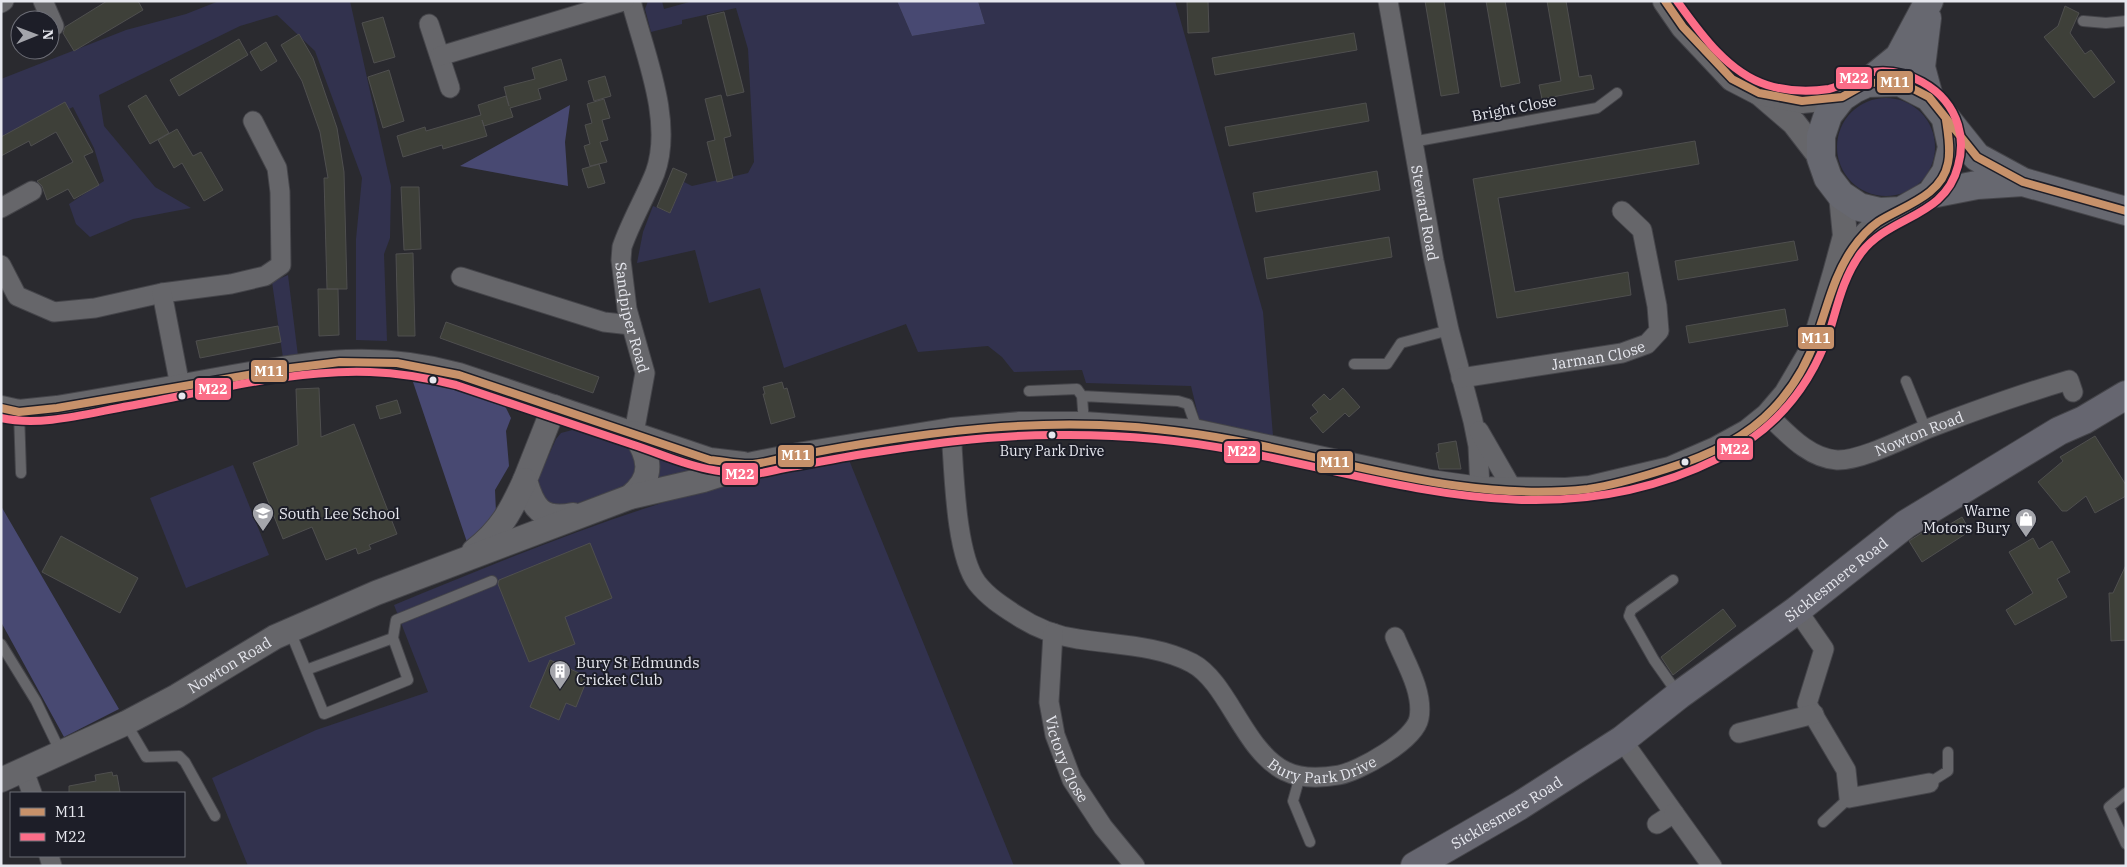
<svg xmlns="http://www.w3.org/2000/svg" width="2127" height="867" viewBox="0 0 2127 867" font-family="'IBM Plex Serif',serif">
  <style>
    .green { fill: #32324e }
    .forest { fill: #484972 }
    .building { fill: #3e4039; stroke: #4f4f4f }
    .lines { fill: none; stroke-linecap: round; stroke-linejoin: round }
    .service-casing { stroke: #45454a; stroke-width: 12 }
    .minor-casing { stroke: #45454a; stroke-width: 21 }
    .tertiary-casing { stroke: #45454a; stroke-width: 26 }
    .primary-casing { stroke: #45454a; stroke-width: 30 }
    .trunk-casing { stroke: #45454a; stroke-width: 30 }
    .service { stroke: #66666a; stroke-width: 10 }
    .minor { stroke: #66666a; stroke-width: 19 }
    .tertiary { stroke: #66666a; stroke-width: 24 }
    .primary { stroke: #676870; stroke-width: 28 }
    .trunk { stroke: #666670; stroke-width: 28 }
    .bus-1-casing { stroke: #1d1e28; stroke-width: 11 }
    .bus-2-casing { stroke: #1d1e28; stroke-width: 11 }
    .bus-1 { stroke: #c7916a; stroke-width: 8 }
    .bus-2 { stroke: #fb6d88; stroke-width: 8 }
    .bus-dot { fill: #e6e7ee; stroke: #1d1e28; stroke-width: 2 }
    .labels { text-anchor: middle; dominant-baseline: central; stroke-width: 4; stroke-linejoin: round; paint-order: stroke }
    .bus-label { font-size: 14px; fill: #e6e7ee; stroke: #1d1e28 }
    .street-label { font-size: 15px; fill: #e6e7ee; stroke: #1d1e28 }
    .poi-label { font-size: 15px; fill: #e6e7ee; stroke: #1d1e28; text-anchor: start }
    .line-badge { stroke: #1d1e28; stroke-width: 2 }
    .badge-label { font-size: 14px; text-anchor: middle; font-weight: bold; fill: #fff }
  </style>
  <rect width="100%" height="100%" fill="#2a2a2f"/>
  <path class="green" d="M219,1H350L391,186L390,238L384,254L387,341L356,340V239L362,178L315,51L277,15L240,26L99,95L104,126L155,187L191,208L133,219L90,237L76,224L69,204L104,181L94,148L73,107L1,143V79L126,30L186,14Z
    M648,1H662L664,9L693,1H897L912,36L985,24L978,1H1175L1263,312L1273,436L1199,419L1191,386L1086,383L1082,370L1014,372L1002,357L988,346L918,352L906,324L784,368L760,288L709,303L695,250L637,263L643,232L653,206L670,213L684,182L692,186L748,173L754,162L748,49L736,8L682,20V24L651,32L645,9Z
    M1837 147a49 49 0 1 1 98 0a49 49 0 1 1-98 0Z
    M288,275L298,356L283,358L272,282Z
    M576,429L627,447L636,458V475L625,486L567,507L555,506L544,498L537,481L556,439L561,433Z
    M653,451L691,465L690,473L654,483Z
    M849,460L1014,866H248L212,778L316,730L428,692L394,605C484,568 575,530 668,501C727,483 788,471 849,460Z
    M233,465L269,555L186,588L150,498Z"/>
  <path class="forest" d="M897,1H978L985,24L912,36Z
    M570,105L565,142L568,186L460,166Z
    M446,380L502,400L511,418L506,431L509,466L495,490L496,512L469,548L413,382Z
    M1,506L119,709L64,737L1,622Z"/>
  <path class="building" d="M107,1H138L143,10L74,51L63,33L65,27Z
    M1187,1H1208L1209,32L1188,33Z
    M1425,1H1444L1459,93L1441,96Z
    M1486,1H1505L1520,83L1501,87Z
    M1547,1H1566L1579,77L1591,75L1594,89L1542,99L1539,85L1561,81Z
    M2065,6L2079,13L2070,33L2085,54L2091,50L2115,82L2094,98L2044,37L2058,26Z
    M724,12L744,92L727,96L707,16Z
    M383,17L395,57L374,63L362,23Z
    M1354,33L1357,50L1215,75L1212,58Z
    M299,34L313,58L337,128L344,172L347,289H327L324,178H328L320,132L302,81L281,45Z
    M239,39L248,55L179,96L170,80Z
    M266,42L277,61L261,71L250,52Z
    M561,59L567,80L538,89L541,99L510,108L513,117L484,126L482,120L487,136L443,149L442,145L403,157L397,136L425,127L426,131L481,115L478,105L506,96L509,106L504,87L535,79L532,68Z
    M389,70L404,121L383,128L368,77Z
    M605,76L611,96L594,101L588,81Z
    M146,95L169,133L150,144L128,106Z
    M721,95L731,136L724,138L733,178L717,182L707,142L715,140L705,99Z
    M604,99L610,118L602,120L608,140L600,142L607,162L590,166L584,146L590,144L585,125L592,123L587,104Z
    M65,102L93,152L84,156L99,185L74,199L68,189L47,200L42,186L37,181L73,162L56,132L31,146L29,141L1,156V137Z
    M1366,103L1369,121L1229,146L1225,127Z
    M177,129L193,156L201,152L223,190L204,201L182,163L174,168L158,140Z
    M1695,141L1699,164L1498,198L1515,292L1628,272L1631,295L1497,318L1473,179Z
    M599,164L605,183L588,188L582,169Z
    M673,168L687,174L670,213L657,207Z
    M1377,171L1380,190L1256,212L1253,193Z
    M401,187H419L421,249L404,250Z
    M1389,237L1392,257L1267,279L1264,258Z
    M1794,241L1798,260L1678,280L1675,261Z
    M413,253L415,336H398L396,254Z
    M318,289H338L339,335L319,336Z
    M1785,309L1788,326L1689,343L1686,326Z
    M446,322L599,377L593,393L440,338Z
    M278,326L281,342L200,358L196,341Z
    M782,382L784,389L787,388L795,417L771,424L763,394H765L763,387Z
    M319,388L321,437L354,424L397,534L369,545L371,549L358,554L356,548L326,560L312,527L283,539L253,463L298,445L296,389Z
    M1343,388L1360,407L1349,417L1345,413L1323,433L1310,418L1318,412L1312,405L1324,394L1330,400Z
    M397,400L401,413L380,419L376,406Z
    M2095,436L2126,485V496L2095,513L2086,496L2067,511H2062L2038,482L2063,461L2060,457Z
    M1456,441L1461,469H1439L1436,453L1439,452L1438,444Z
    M1962,517L1970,531L1922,562L1909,541L1936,524L1940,530Z
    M61,536L138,578L120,613L42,572Z
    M2033,538L2039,549L2052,541L2070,572L2057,579L2067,597L2015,625L2006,610L2033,593L2009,552Z
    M590,543L612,598L565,617L575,644L529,662L498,584L499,580Z
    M2126,565V640L2111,641L2109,593H2113Z
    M1723,609L1736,626L1673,675L1661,657Z
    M550,660L588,677L576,707L566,703L559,720L530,707Z
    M112,772L113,776L117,775L120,792L69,793V786L96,781L95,775Z"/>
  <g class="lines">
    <g class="service-casing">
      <path id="service" d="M2083,21L2106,23L2126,21
        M1412,142L1597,108L1617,93
        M1354,364H1387L1401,343L1449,330
        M1906,381L1926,430
        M1029,391L1077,389L1082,396L1084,424
        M1082,396L1178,401L1188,404L1198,432
        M19,412L21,473
        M1673,580L1631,610L1629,616L1654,660L1678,694
        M290,631L324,714L408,680L393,638L306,670
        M393,638L396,620L492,581
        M1,644L36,701L61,753
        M126,723L146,757L179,756L185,762L215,816
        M1300,776L1293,801L1310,842
        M1929,783L1948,771V752
        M2126,793L2109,807L2126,844
        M1823,822L1849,798"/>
    </g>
    <g class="minor-casing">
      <g id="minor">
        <path d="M43,1L54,26"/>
        <path id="s1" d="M631,1C644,52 674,121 655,173C645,198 631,221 622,247L621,260L627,309L645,373L634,433"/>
        <path id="s2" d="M1388,1L1434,261L1449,330L1473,421L1478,446L1480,489"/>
        <path d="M1,3L4,1"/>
        <path d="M429,24L450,88"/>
        <path d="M440,56L624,1"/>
        <path d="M1,208L32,191"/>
        <path d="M1,265L17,296L54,312L95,308L162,293L231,284L265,276L281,265L280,192L277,168L253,121"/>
        <path d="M461,277L604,322L631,325"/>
        <path d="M162,293L180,386"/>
        <path id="s3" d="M1461,378L1622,353L1647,344L1659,331L1657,306L1642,230L1622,211"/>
        <path id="s4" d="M1768,415C1787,433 1808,458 1837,460C1860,461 1905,438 1927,429C1974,411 2021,394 2069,380L2073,392"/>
        <path id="s5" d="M951,430C954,468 955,554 977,583C988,597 1002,606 1016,615C1034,627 1056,636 1078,639C1115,645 1158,645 1192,663C1228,682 1244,751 1285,771C1301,779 1322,778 1339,775C1360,771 1415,740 1419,718C1424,691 1404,660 1395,637"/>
        <path d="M1479,431L1513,490"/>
        <path d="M1797,610L1824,649L1807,704L1846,770L1849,798L1929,783"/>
        <path id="s6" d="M1053,633L1049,702L1055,735L1072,780L1103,827L1135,866"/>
        <path d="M1739,733L1814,714"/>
        <path d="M1622,740L1674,813L1657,824"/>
        <path d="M24,771L32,793"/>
        <path d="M1674,813L1712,866"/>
        <path d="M49,856L52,866"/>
      </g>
    </g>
    <g class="tertiary-casing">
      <g id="tertiary">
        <path d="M1665,1L1683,27L1732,79L1759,93L1794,123L1821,158"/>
        <path d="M1759,93L1802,101L1842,97"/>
        <path d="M1842,263C1862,236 1871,226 1901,211"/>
        <path d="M554,407L525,480C533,508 541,521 573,515"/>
        <path d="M1,408L19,412L57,408C112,399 167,389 222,379C309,364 371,351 459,375L710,460L743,464"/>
        <path d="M630,497C655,477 650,457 634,433"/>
        <path d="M474,551C501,530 511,511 525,480"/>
        <path id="s7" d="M1,780L126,723L177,696L275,637L376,593L630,497L703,480L753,464L804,454L951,430L1020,424H1084L1198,432L1430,482L1480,489L1566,490L1590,488L1670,469L1716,449L1747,432L1768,415L1786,394L1813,348L1835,273L1845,236L1841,195"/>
      </g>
    </g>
    <g class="primary-casing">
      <path id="primary" d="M1927,18L1921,67L1929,97
        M1867,83L1899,57L1929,1
        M1946,120L1952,147L1946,172L1931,194L1901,211L1880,212L1859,207L1841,195L1828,178L1821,158V136L1828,115L1842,97L1854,89L1867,83L1900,82L1929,97L1977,157L2023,182L2126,211
        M1931,194L1977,185L2023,182"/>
    </g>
    <g class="trunk-casing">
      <g id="trunk">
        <path id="s8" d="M1415,866L1519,806L1622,740L1679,695L1797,610L1906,524L2059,431L2084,420L2126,395"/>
      </g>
    </g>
    <use href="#service" class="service"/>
    <use href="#minor" class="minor"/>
    <use href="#tertiary" class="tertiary"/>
    <use href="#primary" class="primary"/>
    <use href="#trunk" class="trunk"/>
    <g class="bus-1-casing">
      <path id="bus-1" d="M1665,1L1683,27L1732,79L1759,93L1802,101L1842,97L1867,83L1900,82L1929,97L1977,157L2023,182L2126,211
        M1,408L19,412L57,408L283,369L340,362L397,363L459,375L710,460C724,461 739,465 753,464C765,463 778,459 789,457C815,452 842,447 868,443C944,431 1022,422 1100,425C1153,427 1206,434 1258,445C1366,467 1477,502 1588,489C1614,485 1641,477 1666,469C1705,457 1745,439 1773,409C1793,388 1808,362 1817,335C1828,305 1834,275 1853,248C1860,238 1868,229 1878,222C1903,206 1942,196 1948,163C1951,149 1948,134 1946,120"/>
    </g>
    <g class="bus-2-casing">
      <path id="bus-2" d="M1,418C42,427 89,413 129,406C205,392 293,369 370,372C399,373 428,378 456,385C515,405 575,425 634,445C659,453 686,466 713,470C726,472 741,475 754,474C764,473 775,470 785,468C809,464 833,459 857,455C922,445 987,435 1053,435C1116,434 1178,439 1239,451C1403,483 1556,539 1717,459C1773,432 1810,389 1830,330C1838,303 1844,276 1861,253C1890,215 1945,218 1958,166C1962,152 1962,138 1958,125C1947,88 1904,65 1867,73C1853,76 1843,86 1829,89C1809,92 1786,91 1767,85C1728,73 1700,33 1677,1"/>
    </g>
    <use href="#bus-1" class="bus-1"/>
    <use href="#bus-2" class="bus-2"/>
  </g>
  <defs>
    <g id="school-pin" transform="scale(1.125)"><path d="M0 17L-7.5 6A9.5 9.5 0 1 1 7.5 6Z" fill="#a4a5ab" stroke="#1d1e28"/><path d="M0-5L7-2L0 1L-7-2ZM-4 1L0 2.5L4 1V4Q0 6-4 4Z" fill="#fff"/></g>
    <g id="shop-pin" transform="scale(1.125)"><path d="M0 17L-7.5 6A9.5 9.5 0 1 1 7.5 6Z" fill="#a4a5ab" stroke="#1d1e28"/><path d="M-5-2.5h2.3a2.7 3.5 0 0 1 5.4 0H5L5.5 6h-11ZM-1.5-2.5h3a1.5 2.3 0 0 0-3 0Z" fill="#fff"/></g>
    <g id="building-pin" transform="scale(1.125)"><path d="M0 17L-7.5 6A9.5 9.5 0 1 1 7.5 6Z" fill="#a4a5ab" stroke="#1d1e28"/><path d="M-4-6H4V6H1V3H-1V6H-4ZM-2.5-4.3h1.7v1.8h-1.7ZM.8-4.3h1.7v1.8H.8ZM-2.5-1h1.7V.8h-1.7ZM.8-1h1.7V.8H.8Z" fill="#fff"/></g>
  </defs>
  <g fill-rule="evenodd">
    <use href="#school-pin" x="263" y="513"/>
    <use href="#shop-pin" x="2026" y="519"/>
    <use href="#building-pin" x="560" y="671"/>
  </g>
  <g class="bus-dot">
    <circle cx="433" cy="380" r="4.5"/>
    <circle cx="182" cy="396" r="4.5"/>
    <circle cx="1052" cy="435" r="4.5"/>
    <circle cx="1685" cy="462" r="4.5"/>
  </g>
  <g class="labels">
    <g class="bus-label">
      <text x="1052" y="451">Bury Park Drive</text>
    </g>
    <g class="street-label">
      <text transform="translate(1514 108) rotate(-11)">Bright Close</text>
      <text stroke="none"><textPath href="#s2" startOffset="215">Steward Road</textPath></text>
      <text stroke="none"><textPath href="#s1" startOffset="329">Sandpiper Road</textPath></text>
      <text stroke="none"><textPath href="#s3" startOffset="139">Jarman Close</textPath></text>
      <text stroke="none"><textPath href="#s4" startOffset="171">Nowton Road</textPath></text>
      <text stroke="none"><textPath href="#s8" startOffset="510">Sicklesmere Road</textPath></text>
      <text stroke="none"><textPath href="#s7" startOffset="256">Nowton Road</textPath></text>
      <text stroke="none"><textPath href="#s5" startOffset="574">Bury Park Drive</textPath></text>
      <text stroke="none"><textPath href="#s6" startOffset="129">Victory Close</textPath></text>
      <text stroke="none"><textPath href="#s8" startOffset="106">Sicklesmere Road</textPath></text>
    </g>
    <g class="poi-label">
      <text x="2010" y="510" text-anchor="end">Warne<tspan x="2010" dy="17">Motors Bury</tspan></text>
      <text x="279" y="513">South Lee School</text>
      <text x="576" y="662">Bury St Edmunds<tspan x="576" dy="17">Cricket Club</tspan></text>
    </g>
  </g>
  <g class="line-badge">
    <rect x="1835" y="66" width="38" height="24" rx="5" fill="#fb6d88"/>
    <rect x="1876" y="70" width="38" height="24" rx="5" fill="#c7916a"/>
    <rect x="1797" y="326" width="38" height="24" rx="5" fill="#c7916a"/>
    <rect x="250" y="359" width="38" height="24" rx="5" fill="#c7916a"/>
    <rect x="194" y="377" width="38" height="24" rx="5" fill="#fb6d88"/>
    <rect x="1716" y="437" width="38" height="24" rx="5" fill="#fb6d88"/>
    <rect x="1223" y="440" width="38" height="24" rx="5" fill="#fb6d88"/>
    <rect x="777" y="444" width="38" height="24" rx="5" fill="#c7916a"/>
    <rect x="1316" y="450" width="38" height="24" rx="5" fill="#c7916a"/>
    <rect x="721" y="462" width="38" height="24" rx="5" fill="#fb6d88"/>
  </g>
  <g class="badge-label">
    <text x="1854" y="83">M22</text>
    <text x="1895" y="87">M11</text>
    <text x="1816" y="343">M11</text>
    <text x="269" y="376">M11</text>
    <text x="213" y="394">M22</text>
    <text x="1735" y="454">M22</text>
    <text x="1242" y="456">M22</text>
    <text x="796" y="460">M11</text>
    <text x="1335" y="467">M11</text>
    <text x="740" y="479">M22</text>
  </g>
  <rect width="2127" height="867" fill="none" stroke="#e6e7ee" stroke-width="5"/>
  <rect x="10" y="792" width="175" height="65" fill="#1d1e28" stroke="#6d6e77"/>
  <rect x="20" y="808" width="25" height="8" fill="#c7916a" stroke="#6d6e77"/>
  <text x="55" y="817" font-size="15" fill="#e6e7ee">M11</text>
  <rect x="20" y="833" width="25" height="8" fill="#fb6d88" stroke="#6d6e77"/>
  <text x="55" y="842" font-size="15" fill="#e6e7ee">M22</text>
  <g transform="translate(35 35) rotate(89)"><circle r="24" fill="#1d1e28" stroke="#6d6e77"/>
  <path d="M0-4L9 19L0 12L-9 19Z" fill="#a4a5ab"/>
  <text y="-8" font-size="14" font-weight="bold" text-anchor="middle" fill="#e6e7ee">N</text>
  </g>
</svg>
